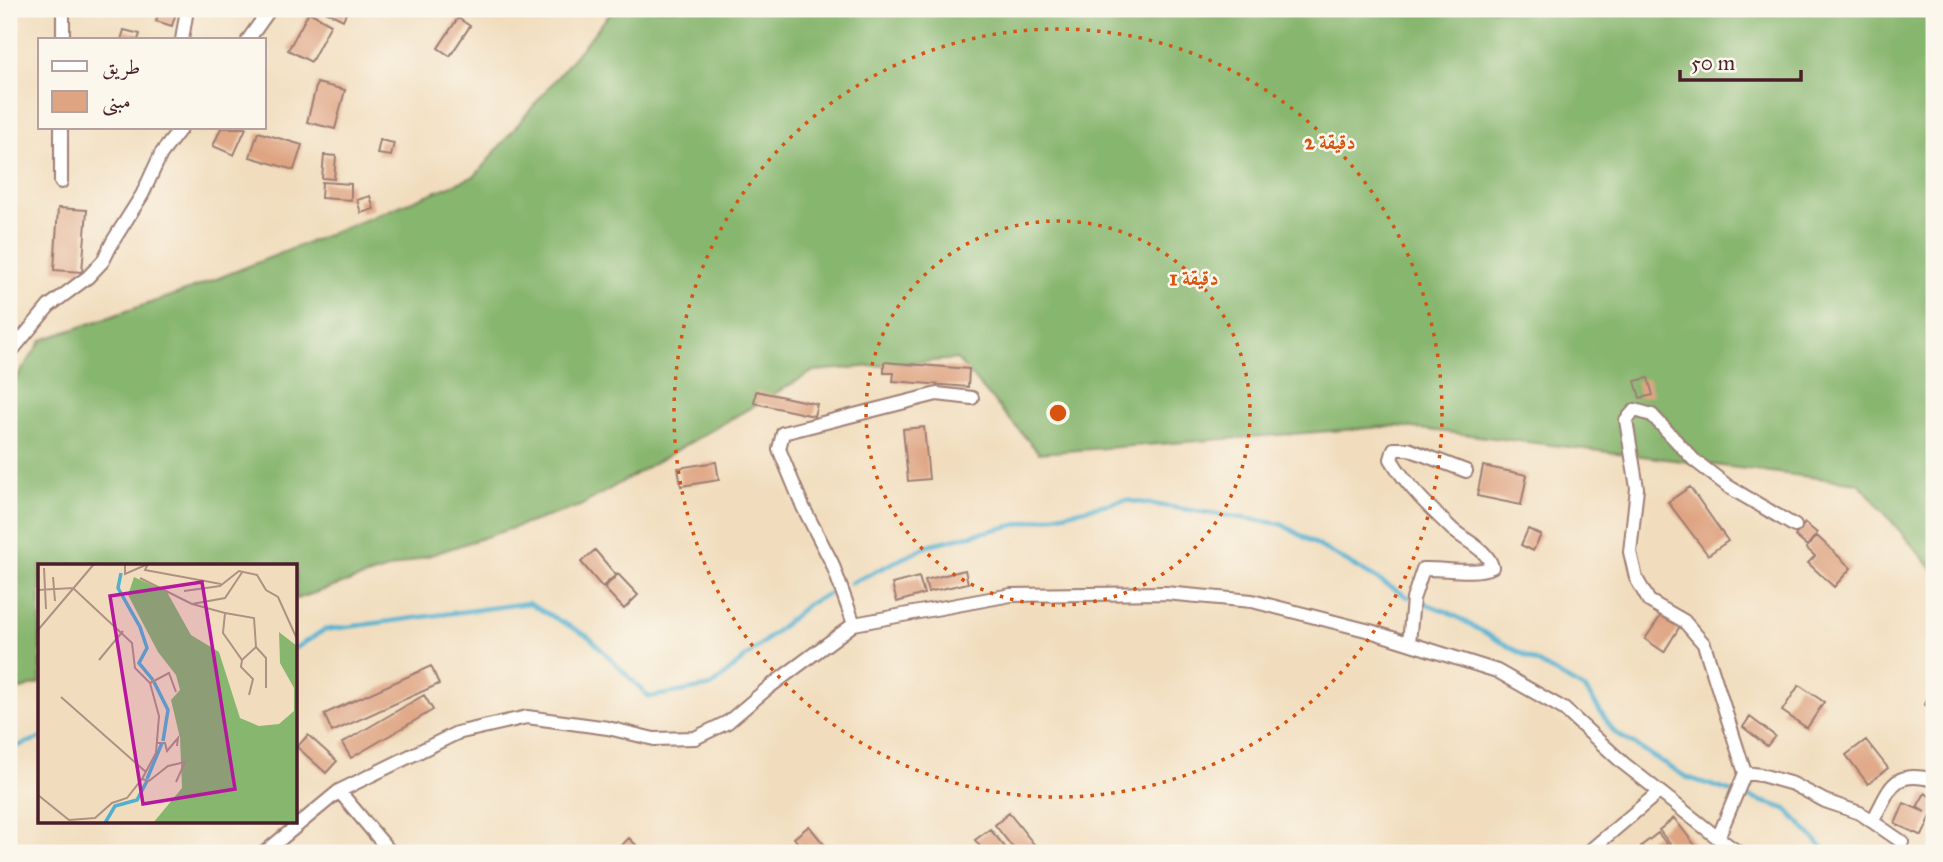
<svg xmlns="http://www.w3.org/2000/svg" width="1943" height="862" viewBox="0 0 1943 862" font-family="'IM FELL Great Primer',Amiri,serif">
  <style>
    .forest { fill: #87b66e; stroke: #686a4c; stroke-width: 2 }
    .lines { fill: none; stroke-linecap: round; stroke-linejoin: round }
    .stream { stroke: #51b0d0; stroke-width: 4.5 }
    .building { fill: #dfa583 }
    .minor-casing { stroke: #9e7e74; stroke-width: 16 }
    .minor { stroke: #fff; stroke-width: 12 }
    .ring { fill: none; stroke: #d8530f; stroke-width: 3.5; stroke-dasharray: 3.5 7 }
    .inset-river { fill: none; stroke: #51b0d0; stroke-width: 3.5 }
    .inset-road { fill: none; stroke: #ae9183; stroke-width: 2 }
    .view { fill: #b5179e; fill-opacity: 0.15; stroke: #b5179e; stroke-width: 3.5 }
    .inset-edge { fill: none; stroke: #4a1f2b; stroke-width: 3.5 }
    .centre { fill: #d8530f; stroke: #fbf7ec; stroke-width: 3.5 }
    .ring-label { font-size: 21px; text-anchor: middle; font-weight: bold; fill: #d8530f; stroke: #fbf7ec; stroke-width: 5; stroke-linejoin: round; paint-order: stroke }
  </style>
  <rect width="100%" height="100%" fill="#fbf7ec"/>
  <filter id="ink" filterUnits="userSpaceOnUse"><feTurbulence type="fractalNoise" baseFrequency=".0143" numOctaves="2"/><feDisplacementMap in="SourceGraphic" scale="14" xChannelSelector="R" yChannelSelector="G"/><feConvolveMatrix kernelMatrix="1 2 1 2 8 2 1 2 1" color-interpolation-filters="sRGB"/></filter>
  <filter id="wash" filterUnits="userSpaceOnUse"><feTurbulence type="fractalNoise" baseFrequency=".00686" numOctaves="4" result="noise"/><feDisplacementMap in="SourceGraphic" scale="28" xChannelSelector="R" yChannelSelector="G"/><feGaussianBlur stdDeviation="1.57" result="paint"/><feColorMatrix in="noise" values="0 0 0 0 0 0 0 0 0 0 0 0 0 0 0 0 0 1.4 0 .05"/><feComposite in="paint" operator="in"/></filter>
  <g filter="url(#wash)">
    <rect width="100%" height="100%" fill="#f1ddbd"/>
    <path class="forest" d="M614,9H1934V571L1859,483L1397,426L1039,453L957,359L814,371L580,506L296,599V566H40V683L9,693V389L42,340L191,289L475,176Z"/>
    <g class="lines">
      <path class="stream" d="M851,583L932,544L1125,500L1281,524L1408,597
        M1419,601L1448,612L1586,690L1614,732L1686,777L1732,792
        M296,648L324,630L528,603L589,637L649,697L712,686L808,604L834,591
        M9,749L40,738
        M1742,795L1786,809L1828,853"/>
    </g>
    <g id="blocks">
      <path class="building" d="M160,9H177L172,26L156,21Z
        M321,9H348L343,20Z
        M309,12L331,24L311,62L288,50Z
        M458,18L470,26L450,56L438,48Z
        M124,30L140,34L138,40H121Z
        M317,83L345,90L335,129L307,122Z
        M221,128H246L234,155L213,146Z
        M258,132L302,145L294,170L250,157Z
        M380,140L394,143L391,156L377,154Z
        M324,155L336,156L334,179L322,178Z
        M322,182L351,184V200L321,198Z
        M370,196L374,209L361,213L357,200Z
        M58,208L87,210L82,272L54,270Z
        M884,362L969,369L968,387L893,381L894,373H884Z
        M1648,378L1653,395L1640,398L1635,381Z
        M756,391L817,404L814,416L754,403Z
        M924,427L929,479L908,481L903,429Z
        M716,462L719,480L681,486L678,468Z
        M1483,466L1527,475L1521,505L1477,496Z
        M1690,487L1728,541L1708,555L1668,502Z
        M1805,523L1817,533L1807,546L1795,536Z
        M1528,529L1541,535L1533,551L1521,545Z
        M1817,536L1851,568L1834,587L1808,563L1815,556L1806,548Z
        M595,550L616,575L602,587L581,562Z
        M965,570L968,583L928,592L925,580Z
        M618,574L638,595L624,609L604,588Z
        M919,577L924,594L897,602L892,584Z
        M1662,614L1680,626L1664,652L1645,639Z
        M431,666L439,684L332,732L324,714Z
        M1799,685L1824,702L1807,728L1782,711Z
        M1931,694L1934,696V711L1924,704Z
        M424,695L433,710L351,758L342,743Z
        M1750,717L1775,736L1767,746L1743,727Z
        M308,735L337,761L326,773L297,747Z
        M1866,740L1888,768L1868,784L1846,755Z
        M1925,793L1934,799V818L1931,816L1922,836L1895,824L1904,803L1925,812L1917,807Z
        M1009,813L1041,853H1017L995,825Z
        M1674,818L1701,853H1677L1659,830Z
        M809,826L831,853H806L794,838Z
        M990,829L1010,853H985L975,840Z
        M1658,833L1674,853H1647L1641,846Z
        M629,838L644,853H617L616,851Z
        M1788,846L1798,853H1782Z"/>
    </g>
  </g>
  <g filter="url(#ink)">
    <use href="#blocks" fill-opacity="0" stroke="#9e7e74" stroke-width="2"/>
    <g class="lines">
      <g class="minor-casing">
        <path id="minor" d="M63,40V9
          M182,40L187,9
          M248,40L270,9
          M61,182V128
          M9,354L49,306L88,277L103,261L113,241L142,195L161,154L181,128
          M854,624L832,563L803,507L779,449L783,433L937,394L972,398
          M1409,643L1413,599L1423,569C1444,568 1473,575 1492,567C1488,550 1466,541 1453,530C1431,509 1406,485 1391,459L1394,449H1408L1466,471
          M1745,773L1761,775L1793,784L1825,801L1860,813L1902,842
          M339,791L391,853
          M1873,820C1891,788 1892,769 1934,780
          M264,853L339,791L457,733L527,717L608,728L654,739L695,738L728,722L768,688L854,624L1011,595L1165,593L1252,601L1370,631L1497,671L1564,709L1623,763L1718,838
          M1587,853L1659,792
          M1739,853L1718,838L1745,773L1704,644L1684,621L1649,601L1636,578L1630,552L1637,488L1626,420L1635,410L1652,415L1694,460L1729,487L1795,526"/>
      </g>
      <use href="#minor" class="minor"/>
    </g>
  </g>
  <g class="ring">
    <circle cx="1058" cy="413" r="192"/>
    <circle cx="1058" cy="413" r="384"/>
  </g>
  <g transform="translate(38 564)">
    <rect width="259" height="259" fill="#f1ddbd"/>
    <path d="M96,13L129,28L153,71L181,88L202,154L221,162L241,160L256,147V124L242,99L241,68L259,82V259H115L144,224L142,174L133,136L142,126L138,111L120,88L90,31Z" fill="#87b66e"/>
    <path class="inset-river" d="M83,9L80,24L102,63L109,84L101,99L115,116M116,118L130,146L125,177M109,215L124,179M67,259L77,242L99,236L109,217"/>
    <path class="inset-road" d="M87,0V10L110,0M110,0L107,6L183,20M6,4L8,45M15,13L17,37M102,14L154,40M0,26L35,24L94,79L97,104L112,119L121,152L118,189L104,215M146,27L182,22L201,7L219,11L228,26L240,33L259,75M187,49L216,54L218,83L204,96L185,69L187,49L154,40L187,34L205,7M0,66L56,0M218,83L228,94V124M61,96L85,67M204,96L203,103L215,115L211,131M112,119L131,109L138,128M23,133L108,208M119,179H127L129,187L140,174L139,182M0,231L31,256L57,254L74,239L89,234L104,215L111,217L130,202L147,198L138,218"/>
    <path class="view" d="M164,18L197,225L105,240L72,32Z"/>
    <rect width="259" height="259" class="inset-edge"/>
  </g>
  <circle cx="1058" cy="413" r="10" class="centre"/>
  <g class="ring-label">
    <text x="1330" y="149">2 دقيقة</text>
    <text x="1194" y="285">1 دقيقة</text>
  </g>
  <rect width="1943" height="862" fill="none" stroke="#fbf7ec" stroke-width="35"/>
  <rect x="38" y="38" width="228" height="91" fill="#fbf7ec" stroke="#b4a19f" stroke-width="2"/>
  <rect x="52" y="61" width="35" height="10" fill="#ffffff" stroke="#b4a19f" stroke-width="2"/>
  <text x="102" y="74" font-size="21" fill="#4a1f2b">طريق</text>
  <rect x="52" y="91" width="35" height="21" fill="#dfa583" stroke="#b4a19f" stroke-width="2"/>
  <text x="102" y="108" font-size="21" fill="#4a1f2b">مبنى</text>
  <path d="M1680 70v10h121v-10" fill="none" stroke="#4a1f2b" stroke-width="3.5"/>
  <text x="1691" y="70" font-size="21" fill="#4a1f2b" stroke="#fbf7ec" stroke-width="5" paint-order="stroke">50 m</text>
</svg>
